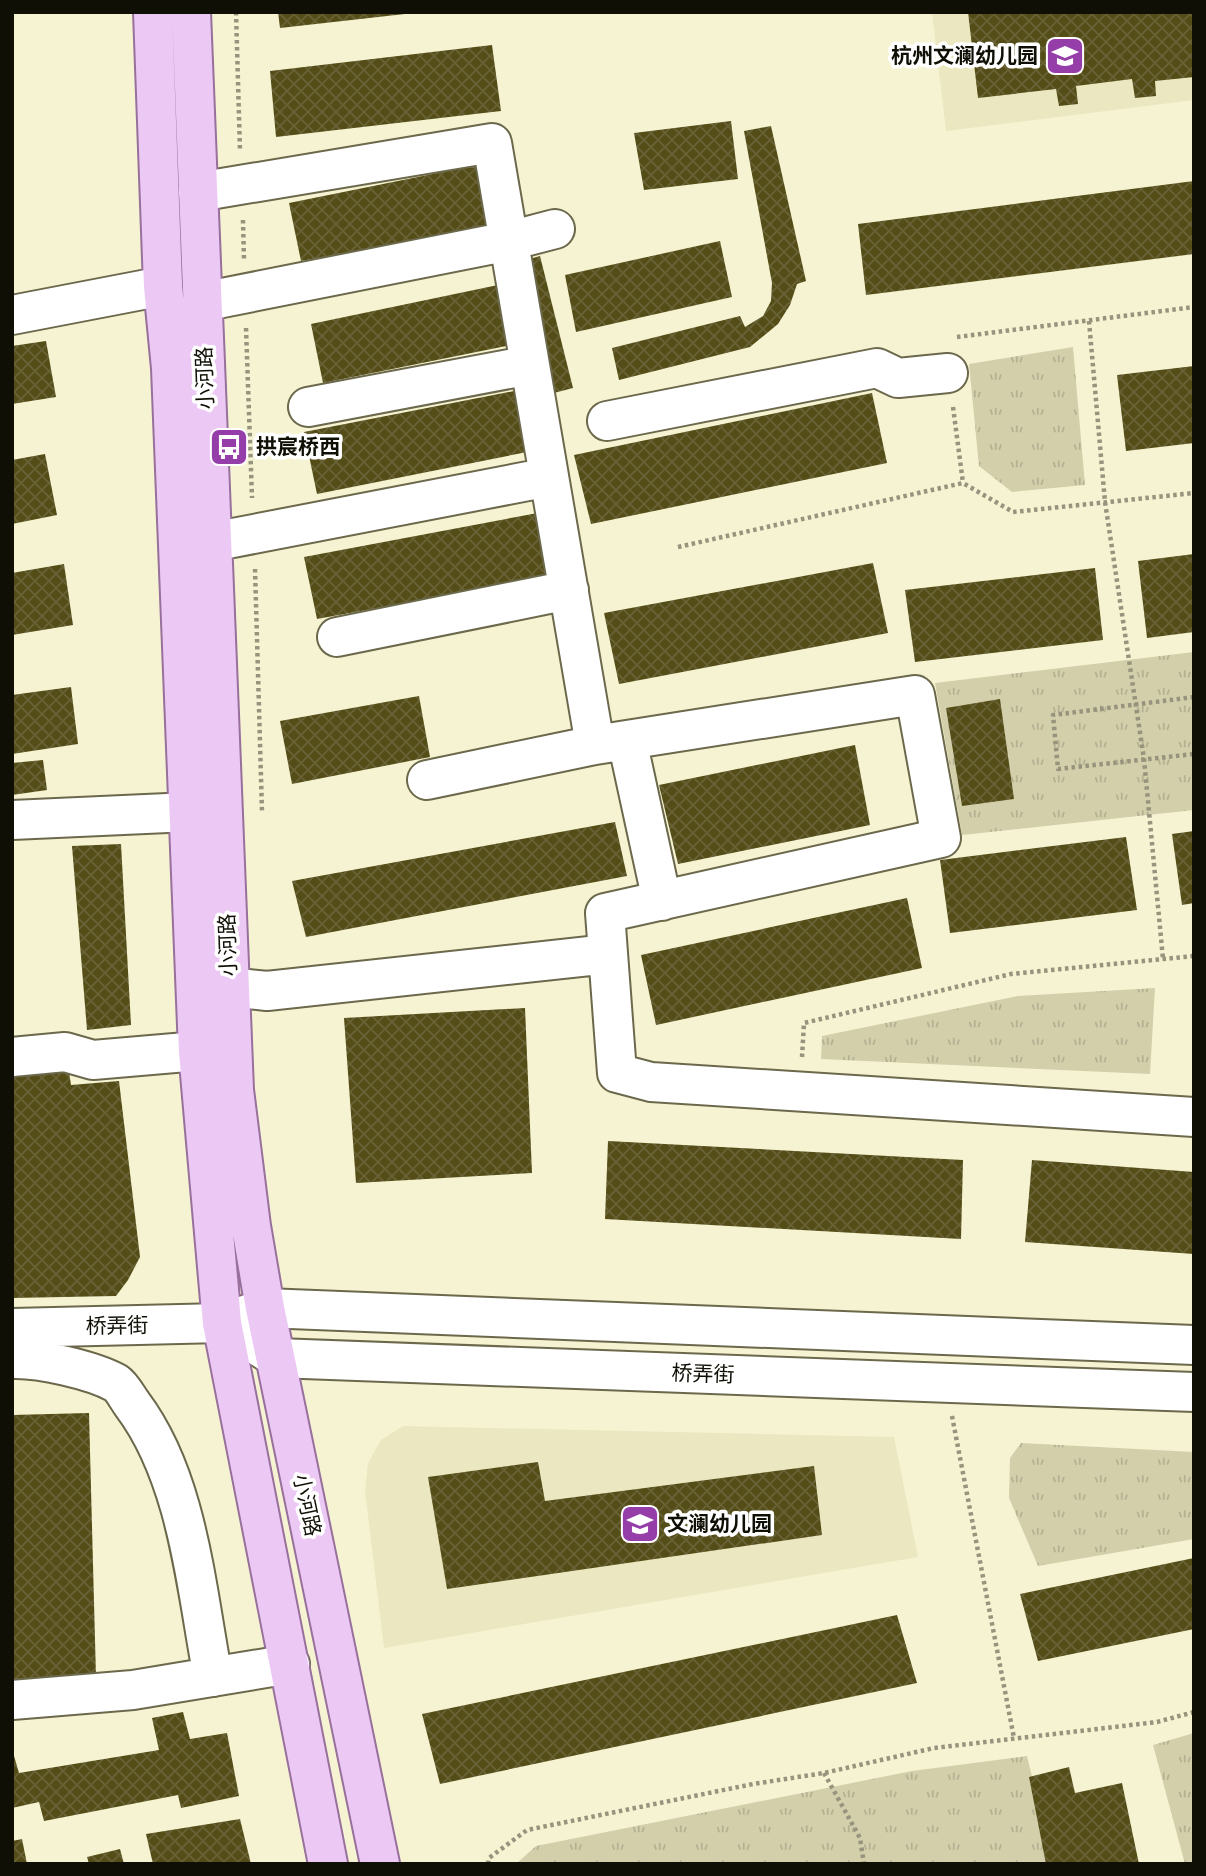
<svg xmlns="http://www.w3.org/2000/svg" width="1206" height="1876" viewBox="0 0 1206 1876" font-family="'Fira Sans','Noto Sans SC',sans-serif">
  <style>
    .built { fill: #ebe7c0 }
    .grass { fill: url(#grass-tufts) }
    .building { fill: url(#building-cross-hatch) }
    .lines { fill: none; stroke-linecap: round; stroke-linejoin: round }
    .minor-casing { stroke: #6b684c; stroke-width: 42 }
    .major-casing { stroke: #97709b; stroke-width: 42 }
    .path { stroke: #96947d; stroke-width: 4.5; stroke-dasharray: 3.5 3.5; stroke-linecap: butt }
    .minor { stroke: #fff; stroke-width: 38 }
    .major { stroke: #ecc9f4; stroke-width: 38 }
    .labels { text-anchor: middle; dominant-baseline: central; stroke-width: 7; stroke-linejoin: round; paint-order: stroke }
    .poi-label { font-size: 21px; font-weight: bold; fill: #100f05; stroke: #fff; text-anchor: start }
    .street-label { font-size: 21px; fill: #100f05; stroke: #fff }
  </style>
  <defs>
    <pattern id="grass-tufts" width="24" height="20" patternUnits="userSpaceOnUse" patternTransform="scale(1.75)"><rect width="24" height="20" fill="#d3cfab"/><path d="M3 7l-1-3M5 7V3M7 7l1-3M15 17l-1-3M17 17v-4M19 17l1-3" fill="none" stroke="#b4b192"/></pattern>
    <pattern id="building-cross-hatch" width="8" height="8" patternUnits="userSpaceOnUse" patternTransform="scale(1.75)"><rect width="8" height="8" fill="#544d17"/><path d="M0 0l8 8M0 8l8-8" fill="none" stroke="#686236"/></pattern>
  </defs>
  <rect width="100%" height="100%" fill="#f6f3d3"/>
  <path class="built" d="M932,12H1194V100L946,131Z
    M403,1426L894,1437L918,1557L384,1648L365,1491L368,1463L381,1440Z"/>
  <path class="grass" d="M1073,347L1085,485L1012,492L979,466L969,364Z
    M1194,652V810L962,835L935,683Z
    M1155,988L1150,1074L821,1059L822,1036L1018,996Z
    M1021,1443L1194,1452V1539L1038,1566L1009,1498L1010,1458Z
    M1194,1733V1864H1185L1153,1745Z
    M1027,1756L1053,1864H516L536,1846L912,1771Z"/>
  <path class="building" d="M278,12H405V14L280,28Z
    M968,12H1194V77L1155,81L1156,96L1135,98L1132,79L1076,86L1078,104L1059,106L1056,89L978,98Z
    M492,45L501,111L276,137L270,71Z
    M731,121L738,179L644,190L634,133Z
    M771,126L806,281L797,284L790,305L778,324L750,347L619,380L612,348L740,316L745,327L763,316L771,301L772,283L744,131Z
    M482,164L494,226L301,261L289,203Z
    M1194,181V254L866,295L858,224Z
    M720,241L732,297L576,332L565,275Z
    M540,256L573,388L550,394L519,262Z
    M498,285L511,345L323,383L311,324Z
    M46,341L56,397L12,404V346Z
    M1194,366V443L1126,451L1117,375Z
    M519,390L532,451L317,494L304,432Z
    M872,393L887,463L591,524L574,455Z
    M45,454L57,515L12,524V460Z
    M543,512L553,576L317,619L304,557Z
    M1194,554V632L1147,638L1138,561Z
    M873,563L888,633L619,684L604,613Z
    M64,564L73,625L12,635V573Z
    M1095,568L1103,640L915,662L905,590Z
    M71,687L78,744L12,754V695Z
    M419,696L430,757L292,784L280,721Z
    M1000,699L1014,799L962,806L946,708Z
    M855,745L870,825L678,864L659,785Z
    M43,760L47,790L12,795V763Z
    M615,822L627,876L306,937L292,881Z
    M1194,831V903L1182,905L1172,834Z
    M1126,837L1137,910L950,933L940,860Z
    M121,844L131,1025L87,1030L72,846Z
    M907,898L922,968L656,1025L641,955Z
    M525,1008L532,1173L356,1183L344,1018Z
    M68,1065L71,1085L119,1081L140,1257L128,1280L116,1296L12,1298V1071Z
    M608,1141L963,1160L961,1239L605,1219Z
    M1032,1160L1194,1172V1254L1025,1242Z
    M89,1413L96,1677L12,1679V1415Z
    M538,1462L545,1501L814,1466L822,1535L447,1589L428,1477Z
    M1194,1558V1629L1038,1661L1020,1594Z
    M897,1615L917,1683L440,1784L422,1714Z
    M183,1712L190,1739L227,1733L239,1796L181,1808L178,1795L44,1821L39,1802L12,1808V1749L19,1773L159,1750L152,1718Z
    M1069,1767L1075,1793L1122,1783L1139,1864H1046L1029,1777Z
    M240,1819L251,1864H153L146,1834Z
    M22,1839L27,1864H12V1841Z
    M120,1849L124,1864H89L87,1857Z"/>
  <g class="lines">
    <g class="minor-casing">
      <path id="minor" d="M198,192L492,143L595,745
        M202,302L509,241L555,229
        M12,315L163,286
        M308,407L530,365
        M607,421L877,368L898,378L948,373
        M212,542L549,477
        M337,637L569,590
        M627,740L662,901
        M427,780L595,745L915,695L941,838L605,913L617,1073L651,1082L1194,1117
        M12,820L190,812
        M230,987L267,991L608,954
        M12,1057L65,1052L93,1060L198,1051
        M222,1323L277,1358L1194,1392
        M12,1328L222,1323L265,1308L1194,1345
        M12,1359C39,1358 92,1370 116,1383C122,1387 127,1397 132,1404C188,1478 196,1588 213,1677
        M12,1700L133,1690L290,1664"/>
    </g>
    <g class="major-casing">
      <path id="major" d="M153,12L163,286L171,368L198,1051L222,1323L328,1864
        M191,12L234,1090L251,1226L265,1308L380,1864"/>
    </g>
    <path class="path" d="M236,12L240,151
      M243,220L244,260
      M1089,321L1105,502L1144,759L1163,959
      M246,328L252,498
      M957,337L1194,307
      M953,407L963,483
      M678,547L963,483L1013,512L1194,493
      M255,569L262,812
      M1194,697L1053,715L1058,769L1194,754
      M802,1057L804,1023L1011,974L1194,956
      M952,1416L1014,1738
      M824,1773L860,1838L864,1864
      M488,1864L489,1858L527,1830L753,1784L824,1773L934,1748L1157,1722L1194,1712"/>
    <use href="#minor" class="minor"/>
    <use href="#major" class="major"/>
  </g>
  <defs>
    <g id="school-square" transform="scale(2.0125)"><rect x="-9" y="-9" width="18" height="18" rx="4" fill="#953da9" stroke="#fff"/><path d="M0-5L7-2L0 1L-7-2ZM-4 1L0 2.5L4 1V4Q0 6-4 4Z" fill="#fff"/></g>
    <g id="bus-square" transform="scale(2.0125)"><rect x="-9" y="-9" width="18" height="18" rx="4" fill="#953da9" stroke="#fff"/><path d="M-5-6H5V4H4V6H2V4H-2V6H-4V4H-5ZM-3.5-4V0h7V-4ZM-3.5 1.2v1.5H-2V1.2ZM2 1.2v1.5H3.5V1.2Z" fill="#fff"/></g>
  </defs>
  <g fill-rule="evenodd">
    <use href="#school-square" x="1065" y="56"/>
    <use href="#bus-square" x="229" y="447"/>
    <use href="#school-square" x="640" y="1524"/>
  </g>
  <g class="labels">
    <g class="poi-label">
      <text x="1038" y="56" text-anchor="end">杭州文澜幼儿园</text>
      <text x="256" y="447">拱宸桥西</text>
      <text x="667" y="1524">文澜幼儿园</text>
    </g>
    <g class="street-label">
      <text transform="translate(205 378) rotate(-92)">小河路</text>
      <text transform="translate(228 945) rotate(-92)">小河路</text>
      <text transform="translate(117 1326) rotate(-1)">桥弄街</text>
      <text transform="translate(703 1374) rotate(2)">桥弄街</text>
      <text transform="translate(307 1505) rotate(78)">小河路</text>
    </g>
  </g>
  <rect width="1206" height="1876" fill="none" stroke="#100f05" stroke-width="28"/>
</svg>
